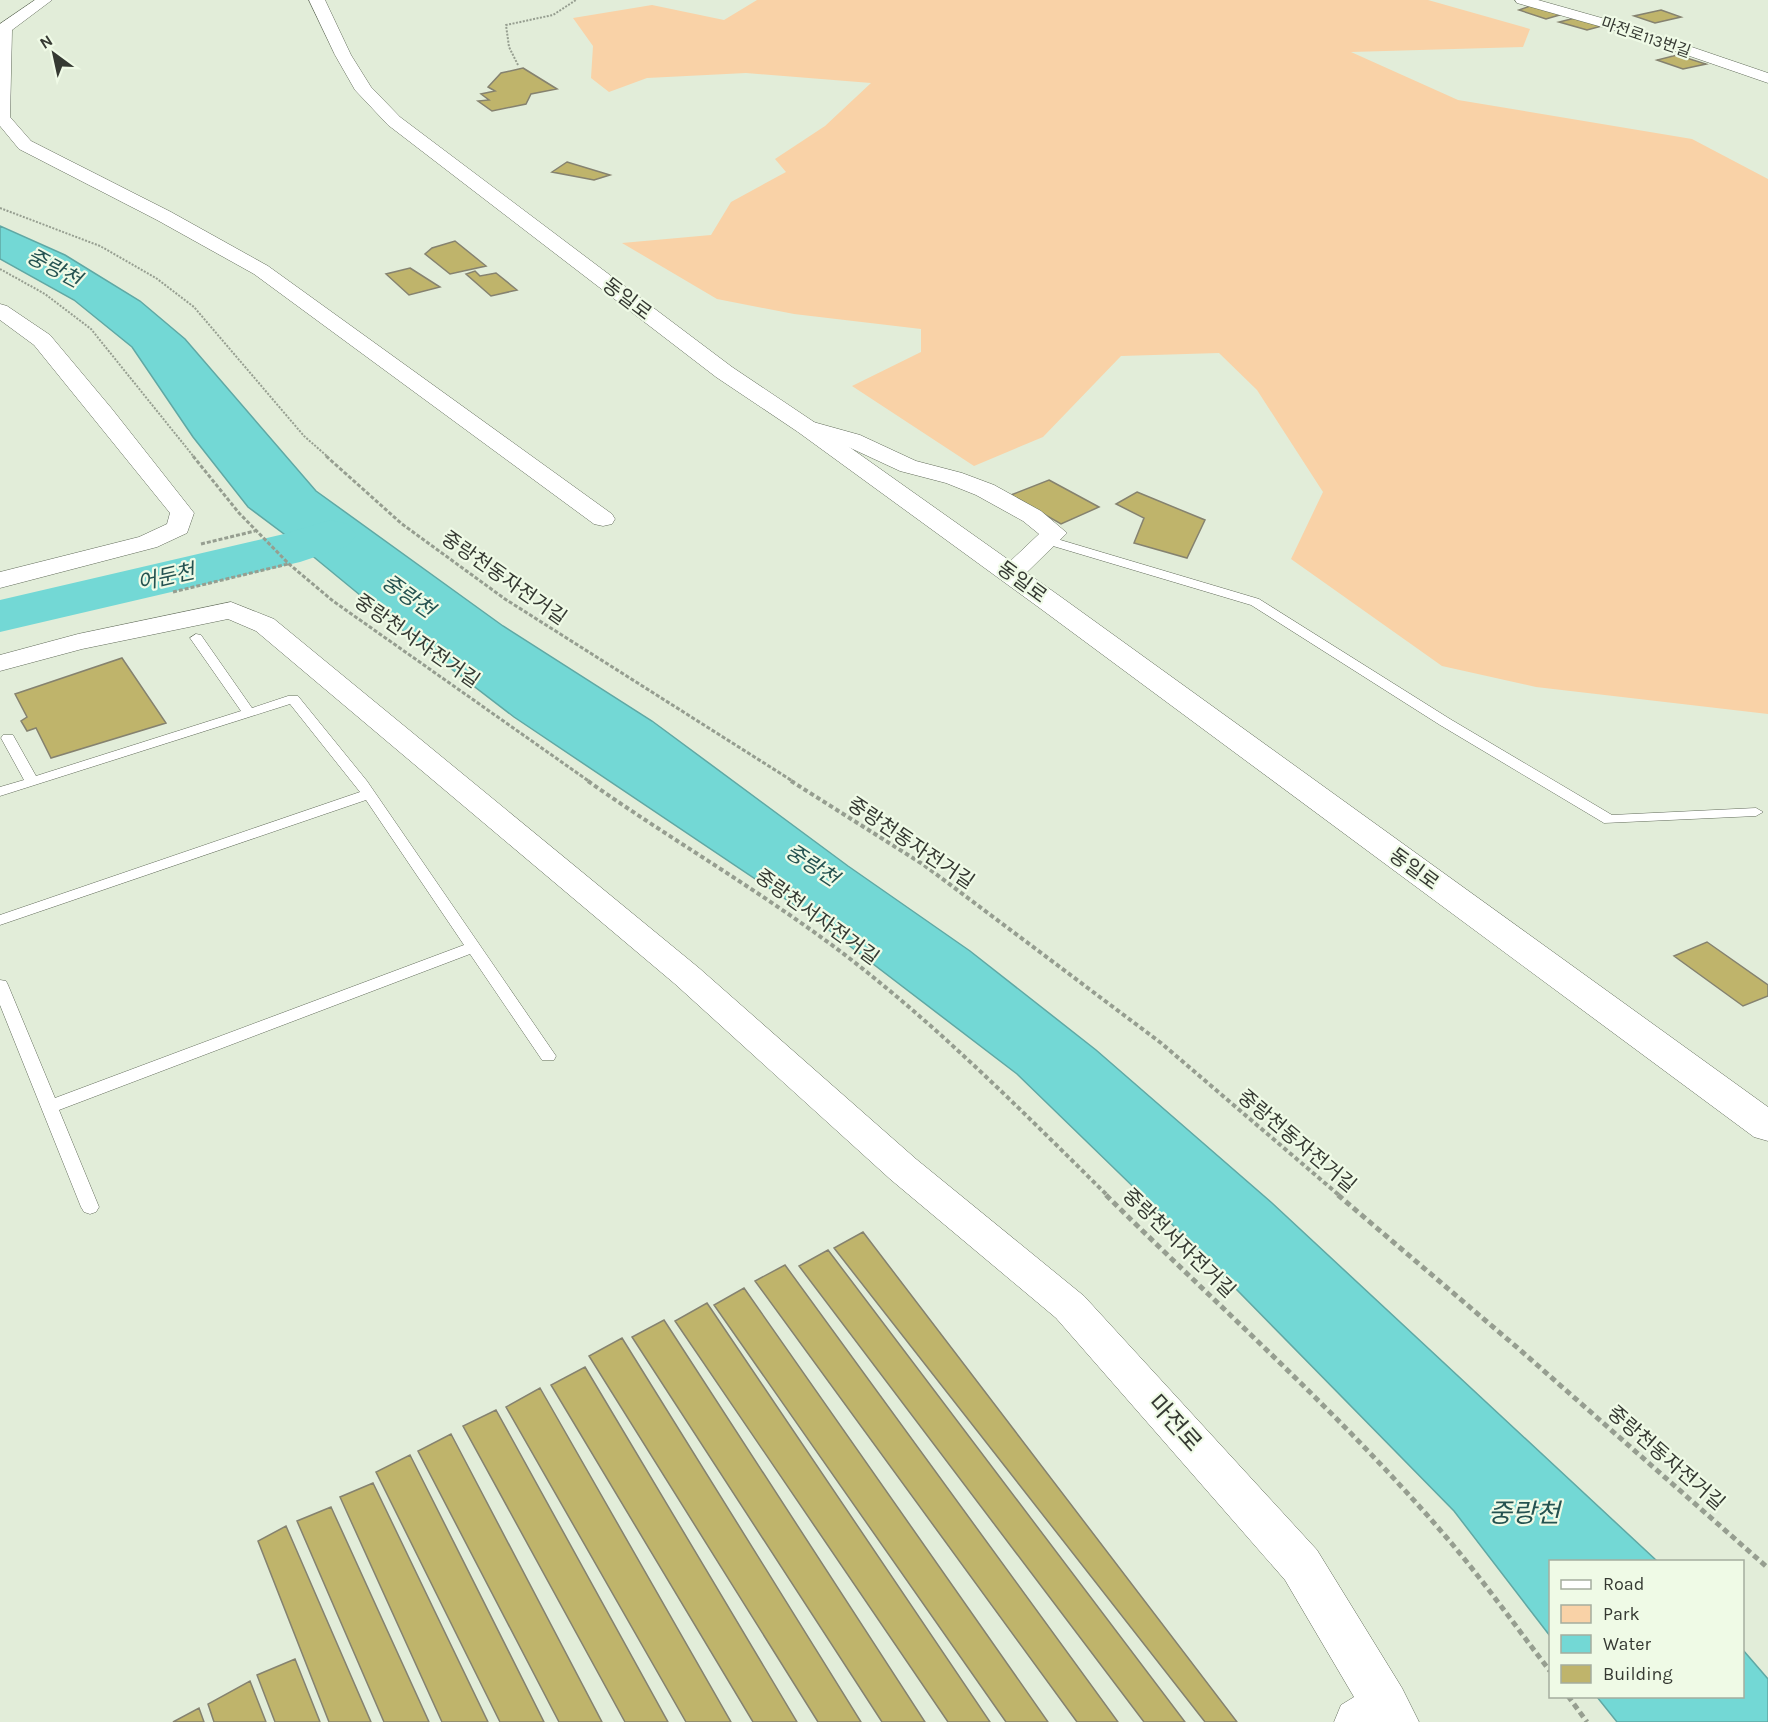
<svg xmlns="http://www.w3.org/2000/svg" width="1768" height="1722" viewBox="0 0 1768 1722" font-family="Karla,'Noto Sans KR',sans-serif">
  <style>
    .green { fill: #f9d2a7 }
    .water { fill: #73d8d5; stroke: #60a8a4; stroke-width: 1.5 }
    .lines { fill: none; stroke-linecap: round; stroke-linejoin: round }
    .river { fill: #73d8d5; fill-rule: evenodd }
    .building { fill: #bfb46b; stroke: #85826f; stroke-width: 1.5 }
    .service-casing { stroke: #626c5b; stroke-width: 1 }
    .minor-casing { stroke: #626c5b; stroke-width: 1 }
    .tertiary-casing { stroke: #626c5b; stroke-width: 1 }
    .path-far3 { stroke: #969e90; stroke-width: 2; stroke-dasharray: 2 1.5; stroke-linecap: butt }
    .path-far2 { stroke: #969e90; stroke-width: 3; stroke-dasharray: 4 2; stroke-linecap: butt }
    .path-far1 { stroke: #969e90; stroke-width: 4; stroke-dasharray: 4.5 3; stroke-linecap: butt }
    .path { stroke: #969e90; stroke-width: 5; stroke-dasharray: 6 4; stroke-linecap: butt }
    .service { fill: #fff; fill-rule: evenodd }
    .minor { fill: #fff; fill-rule: evenodd }
    .tertiary { fill: #fff; fill-rule: evenodd }
    .labels { text-anchor: middle; dominant-baseline: central; stroke-width: 4.5; stroke-linejoin: round; paint-order: stroke }
    .far-street-label { font-size: 16px; fill: #353932; stroke: #effae6 }
    .street-label { font-size: 20px; fill: #353932; stroke: #effae6 }
    .water-label { font-size: 21px; font-style: italic; fill: #245250; stroke: #effae6 }
    .near-street-label { font-size: 24px; fill: #353932; stroke: #effae6 }
    .near-water-label { font-size: 26px; font-style: italic; fill: #245250; stroke: #effae6 }
  </style>
  <rect width="100%" height="100%" fill="#e2edd9"/>
  <path class="green" d="M757,0H1428L1530,29L1523,47L1351,52L1458,100L1692,139L1768,179V714L1536,687L1442,666L1291,559L1323,492L1257,390L1219,353L1121,356L1043,437L974,466L852,386L921,352V329L794,314L717,299L622,243L711,235L731,202L786,172L775,159L825,126L871,83L746,73L647,78L609,92L591,78L593,46L573,18L652,5L724,20Z"/>
  <path class="water" d="M0,226L65,255L140,301L185,339L316,491L503,626L652,721L848,866L970,951L1096,1050L1272,1203L1657,1561L1550,1562V1636L1454,1511L1185,1237L1017,1074L809,915L514,717L428,651L304,549L248,507L193,437L132,347L74,300L0,259Z
    M1743,1650L1768,1679V1722H1617L1597,1697L1742,1696Z"/>
  <g class="lines">
    <path class="river" d="M330,520L348,524L356,535L348,546L300,562L0,632V600L284,534Z"/>
  </g>
  <path class="building" d="M1530,6L1563,14L1546,19L1519,10Z
    M1661,10L1681,17L1655,23L1634,16Z
    M1575,18L1602,26L1587,30L1559,22Z
    M1677,55L1706,64L1683,69L1657,60Z
    M523,68L557,89L531,94L526,104L492,111L478,101L489,100L481,94L495,91L488,87L501,73Z
    M567,162L610,175L594,180L552,172Z
    M455,241L486,266L450,274L425,254L432,248Z
    M410,268L440,287L409,295L386,274Z
    M475,271L480,276L496,273L517,290L491,296L466,274Z
    M1049,480L1099,507L1061,524L1011,495Z
    M1137,492L1205,520L1187,558L1134,543L1144,518L1116,504Z
    M122,658L166,723L51,758L36,728L27,731L21,721L27,717L15,694Z
    M1707,942L1768,985V996L1743,1006L1674,956Z
    M863,1232L1237,1722H1205L834,1248Z
    M828,1250L1185,1722H1144L799,1266Z
    M785,1265L1118,1722H1077L755,1281Z
    M744,1288L1048,1722H1006L714,1305Z
    M707,1303L990,1722H948L675,1321Z
    M664,1320L925,1722H882L632,1337Z
    M622,1338L861,1722H818L589,1356Z
    M585,1367L797,1722H753L551,1385Z
    M540,1388L731,1722H686L506,1407Z
    M496,1410L668,1722H625L463,1426Z
    M451,1434L602,1722H559L418,1451Z
    M410,1455L544,1722H500L376,1472Z
    M373,1483L488,1722H442L340,1497Z
    M331,1507L429,1722H384L297,1521Z
    M286,1526L371,1722H329L258,1541Z
    M295,1659L320,1722H275L257,1675Z
    M250,1681L266,1722H214L208,1704Z
    M199,1708L204,1722H173Z"/>
  <g class="lines">
    <g class="service-casing">
      <path id="service" d="M1047,536L1259,599L1450,719L1612,815L1756,808L1763,812L1756,816L1604,823L1440,725L1251,605L1043,543L1041,540Z
        M196,634L201,635L252,708L288,696H298L367,781L556,1056L554,1060H542L470,954L59,1110L99,1207L96,1212L90,1214L84,1212L81,1207L0,1005V980L6,981L8,985L55,1098L464,945L366,800L0,925V915L360,792L290,704L0,796V787L24,780L1,738L3,735H13L36,776L241,711L190,638Z"/>
    </g>
    <g class="minor-casing">
      <path id="minor" d="M35,0H52L12,30L10,117L31,141L171,212L268,266L612,514L615,519L612,524L603,526L594,524L254,274L157,220L19,149L0,126V24Z
        M1515,0H1538L1630,26L1768,73V83L1620,32L1517,3Z
        M0,304L7,306L50,335L112,409L194,513L187,533L157,547L0,588V572L139,537L167,524L170,513L34,345L0,320Z
        M806,420L860,435L916,461L962,473L994,485L1041,511L1067,533L1020,579L1011,582L1002,579L998,574L1002,569L1039,534L1023,521L976,495L946,483L900,471L844,445L798,432L795,427L798,422Z
        M231,602L274,619L699,968L916,1159L1084,1296L1317,1550L1402,1688L1419,1722H1334L1341,1705L1354,1697L1285,1580L1056,1318L890,1179L675,984L256,631L228,619L82,649L0,671V655L78,634Z"/>
    </g>
    <g class="tertiary-casing">
      <path id="tertiary" d="M309,0H325L351,55L371,87L400,117L732,367L814,422L1061,597L1768,1107V1141L1754,1137L1041,609L798,432L716,377L388,125L355,90L335,55Z"/>
    </g>
    <path class="path-far3" d="M518,65L509,47L506,25L553,15L576,0
      M0,208L100,246L156,278L194,307L304,436L328,457
      M0,269L45,294L91,329L194,457"/>
    <path class="path-far2" d="M193,456L239,513L289,564L333,601L590,782
      M326,456L402,524L505,599L794,782
      M201,544L255,531
      M173,592L288,564"/>
    <path class="path-far1" d="M588,781C680,846 780,902 868,973C953,1041 1031,1120 1108,1196
      M791,781L924,865L1161,1043L1340,1196"/>
    <path class="path" d="M1106,1195C1220,1308 1342,1415 1447,1538C1483,1580 1516,1627 1550,1671
      M1338,1195L1519,1349L1768,1568
      M1568,1696L1587,1722"/>
    <use href="#service" class="service"/>
    <use href="#minor" class="minor"/>
    <use href="#tertiary" class="tertiary"/>
  </g>
  <g class="labels">
    <g class="far-street-label">
      <text transform="translate(1646 37) rotate(19)">마전로113번길</text>
    </g>
    <g class="street-label">
      <text transform="translate(627 299) rotate(37)">동일로</text>
      <text transform="translate(504 578) rotate(35)">중랑천동자전거길</text>
      <text transform="translate(1022 582) rotate(36)">동일로</text>
      <text transform="translate(417 641) rotate(35)">중랑천서자전거길</text>
      <text transform="translate(911 843) rotate(34)">중랑천동자전거길</text>
      <text transform="translate(1414 869) rotate(36)">동일로</text>
      <text transform="translate(817 917) rotate(36)">중랑천서자전거길</text>
      <text transform="translate(1297 1141) rotate(40)">중랑천동자전거길</text>
      <text transform="translate(1179 1243) rotate(44)">중랑천서자전거길</text>
      <text transform="translate(1666 1458) rotate(41)">중랑천동자전거길</text>
    </g>
    <g class="water-label">
      <text transform="translate(54 268) rotate(28)">중랑천</text>
      <text transform="translate(166 577) rotate(-13)">어둔천</text>
      <text transform="translate(408 596) rotate(35)">중랑천</text>
      <text transform="translate(812 865) rotate(33)">중랑천</text>
    </g>
    <g class="near-street-label">
      <text transform="translate(1175 1423) rotate(48)">마전로</text>
    </g>
    <g class="near-water-label">
      <text x="1524" y="1513">중랑천</text>
    </g>
  </g>
  <rect x="1549" y="1560" width="195" height="138" fill="#effae6" stroke="#a5ad9e" stroke-width="1.5"/>
  <rect x="1561" y="1580" width="30" height="9" fill="#ffffff" stroke="#a5ad9e" stroke-width="1.5"/>
  <text x="1603" y="1590" font-size="18" fill="#353932">Road</text>
  <rect x="1561" y="1605" width="30" height="18" fill="#f9d2a7" stroke="#a5ad9e" stroke-width="1.5"/>
  <text x="1603" y="1620" font-size="18" fill="#353932">Park</text>
  <rect x="1561" y="1635" width="30" height="18" fill="#73d8d5" stroke="#a5ad9e" stroke-width="1.5"/>
  <text x="1603" y="1650" font-size="18" fill="#353932">Water</text>
  <rect x="1561" y="1665" width="30" height="18" fill="#bfb46b" stroke="#a5ad9e" stroke-width="1.5"/>
  <text x="1603" y="1680" font-size="18" fill="#353932">Building</text>
  <g transform="translate(54 54) rotate(327)" stroke="#effae6" stroke-width="4.5" paint-order="stroke">
  <path d="M0-4.5L10 22L0 15L-10 22Z" fill="#353932"/>
  <text y="-9" font-size="16" font-weight="bold" text-anchor="middle" fill="#353932">N</text>
  </g>
</svg>
